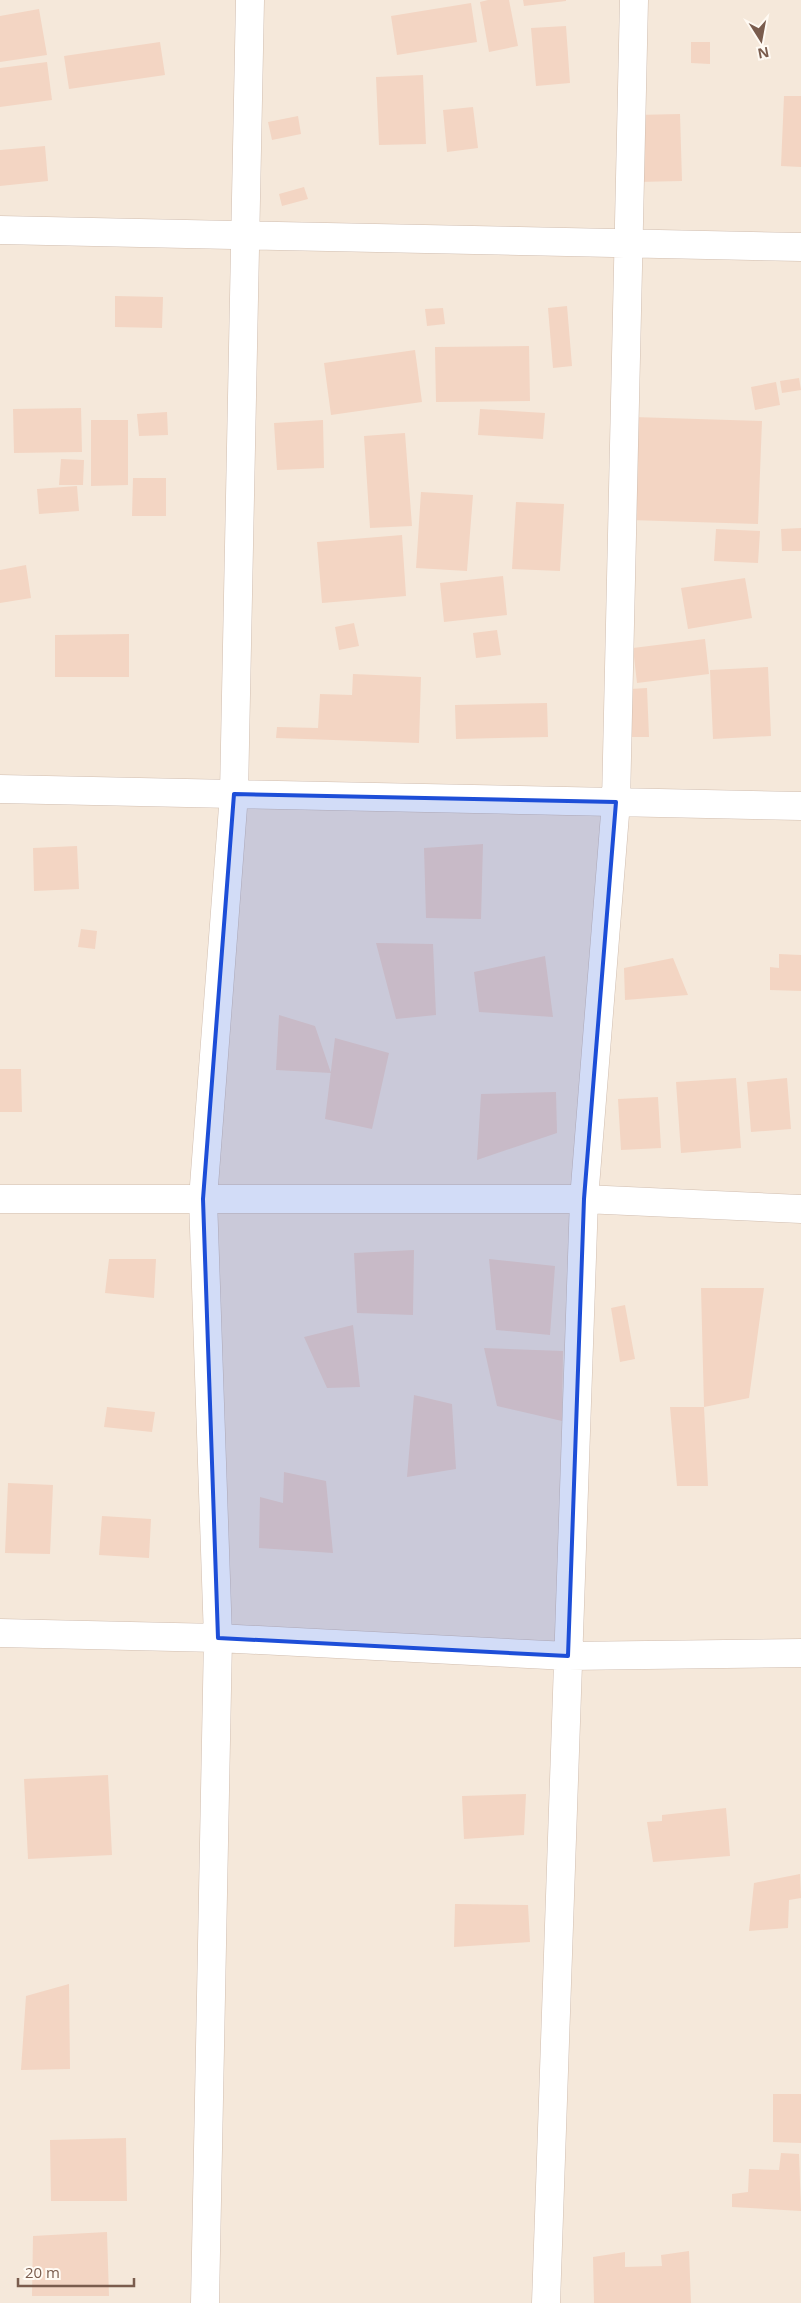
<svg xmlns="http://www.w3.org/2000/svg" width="801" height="2303" viewBox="0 0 801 2303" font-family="'Open Sans',sans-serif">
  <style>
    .residential { fill: #f5e8da }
    .building { fill: #f3d5c3 }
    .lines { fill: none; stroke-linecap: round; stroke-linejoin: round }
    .minor-casing { stroke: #d1beb0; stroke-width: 29 }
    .minor { stroke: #fff; stroke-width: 28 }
    .marked { fill: #1d4ed8; fill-opacity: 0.2; stroke: #1d4ed8; stroke-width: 4; stroke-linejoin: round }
  </style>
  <rect width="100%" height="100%" fill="#fdf6ec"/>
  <path class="residential" d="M0,0H801V2303H0Z"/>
  <path class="building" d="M488,0H509L518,46L489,52L480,2Z
    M523,0H566V1L524,6Z
    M471,3L477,42L397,55L391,16Z
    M39,9L47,55L0,62V16Z
    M566,26L570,83L536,86L531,28Z
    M160,42L165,75L69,89L64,56Z
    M691,42H710V64L691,63Z
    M47,62L52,100L0,107V68Z
    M423,75L426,144L379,145L376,77Z
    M784,96H801V167L781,166Z
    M473,107L478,148L447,152L443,110Z
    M680,114L682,181L637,182L635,115Z
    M298,116L301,134L272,140L268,122Z
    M45,146L48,181L0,186V150Z
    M304,187L308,199L282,206L279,194Z
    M115,296L163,297L162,328L115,327Z
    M567,306L572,366L553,368L548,308Z
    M443,308L445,324L427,326L425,309Z
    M529,346L530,401L436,402L435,347Z
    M415,350L422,402L331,415L324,363Z
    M799,378L801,390L782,393L780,381Z
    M776,382L780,405L755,410L751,387Z
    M81,408L82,452L14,453L13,409Z
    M480,409L545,413L543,439L478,435Z
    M167,412L168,435L139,436L137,414Z
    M634,417L762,421L758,524L630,520Z
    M91,420H128V485L91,486Z
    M323,420L324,468L277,470L274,423Z
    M405,433L412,526L370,528L364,436Z
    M61,459L84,460L83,485H59Z
    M133,478H166V516H132Z
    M77,486L79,511L39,514L37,489Z
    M421,492L473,495L467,571L416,568Z
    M516,502L564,504L560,571L512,569Z
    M801,528V551H782L781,529Z
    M716,529L760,531L758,563L714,561Z
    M402,535L406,596L322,603L317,542Z
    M26,565L31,598L0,603V570Z
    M503,576L507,615L444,622L440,583Z
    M745,578L752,618L688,629L681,588Z
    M354,623L359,646L339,650L335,627Z
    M497,630L501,655L476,658L473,633Z
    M129,634V677H55V635Z
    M705,639L709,674L637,683L633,648Z
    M768,667L771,736L713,739L710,670Z
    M353,674L421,677L419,743L276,738L277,727L318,728L320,694L352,695Z
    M647,688L649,737H632L630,689Z
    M547,703L548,737L456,739L455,705Z
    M483,844L481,919L426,918L424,848Z
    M77,846L79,889L34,891L33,848Z
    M81,929L97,931L95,949L78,947Z
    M376,943L433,944L436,1015L396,1019Z
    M779,954L801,955V991L770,990V967L779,968Z
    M545,956L553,1017L479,1012L474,972Z
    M673,958L688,995L625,1000L624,968Z
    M279,1015L315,1026L331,1073L276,1070Z
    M335,1038L389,1053L372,1129L325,1119Z
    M0,1069H21L22,1112H0Z
    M736,1078L741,1148L681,1153L676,1082Z
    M787,1078L791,1129L751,1132L747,1082Z
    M556,1092L557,1133L477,1160L481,1094Z
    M658,1097L661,1148L621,1150L618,1099Z
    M414,1250L413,1315L357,1313L354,1253Z
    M109,1259H156L154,1298L105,1293Z
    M489,1259L555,1266L550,1335L496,1330Z
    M701,1288H764L749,1398L704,1407Z
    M625,1305L635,1359L620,1362L611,1308Z
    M353,1325L360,1387L327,1388L304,1337Z
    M484,1348L563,1351L562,1421L497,1406Z
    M414,1395L452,1404L456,1469L407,1477Z
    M107,1407L155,1412L152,1432L104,1427Z
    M670,1407H704L708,1486H677Z
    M284,1472L326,1481L333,1553L259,1548L260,1497L283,1503Z
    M8,1483L53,1485L50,1554L5,1553Z
    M102,1516L151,1519L149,1558L99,1555Z
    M108,1775L112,1855L28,1859L24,1779Z
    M526,1794L524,1835L464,1839L462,1796Z
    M726,1808L730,1856L653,1862L647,1822L662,1821V1815Z
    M800,1874L801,1898L789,1900L788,1928L749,1931L754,1883Z
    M455,1904L528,1905L530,1942L454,1947Z
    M69,1984L70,2069L21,2070L26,1996Z
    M773,2094H801V2143L773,2142Z
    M126,2138L127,2201H51L50,2140Z
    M781,2153L799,2154L801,2211L732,2207V2194L748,2192L749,2169L779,2170Z
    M107,2232L109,2296H32L33,2236Z
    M689,2251L691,2303H594L593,2257L625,2252V2267L662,2266L661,2255Z"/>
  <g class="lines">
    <g class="minor-casing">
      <path id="minor" d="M0,230L801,247
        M0,789L801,806
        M0,1199H584L801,1209
        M0,1633L218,1638L568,1656L801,1653
        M205,2303L218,1638L203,1199L234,794L250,0
        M546,2303L584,1199L616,802L634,0"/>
    </g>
    <use href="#minor" class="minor"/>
  </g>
  <path class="marked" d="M234,794L616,802L584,1199L568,1656L218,1638L203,1199Z"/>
  <g transform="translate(761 40) rotate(169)" stroke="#fffaf3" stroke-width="4" paint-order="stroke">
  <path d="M0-4L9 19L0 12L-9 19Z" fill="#7a5c4d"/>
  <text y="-8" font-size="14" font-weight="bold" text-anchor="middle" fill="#7a5c4d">N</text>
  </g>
  <path d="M18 2278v8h116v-8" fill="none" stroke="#7a5c4d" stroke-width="2.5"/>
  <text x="25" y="2278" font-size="15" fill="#7a5c4d" stroke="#fffaf3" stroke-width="4" paint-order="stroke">20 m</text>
</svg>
